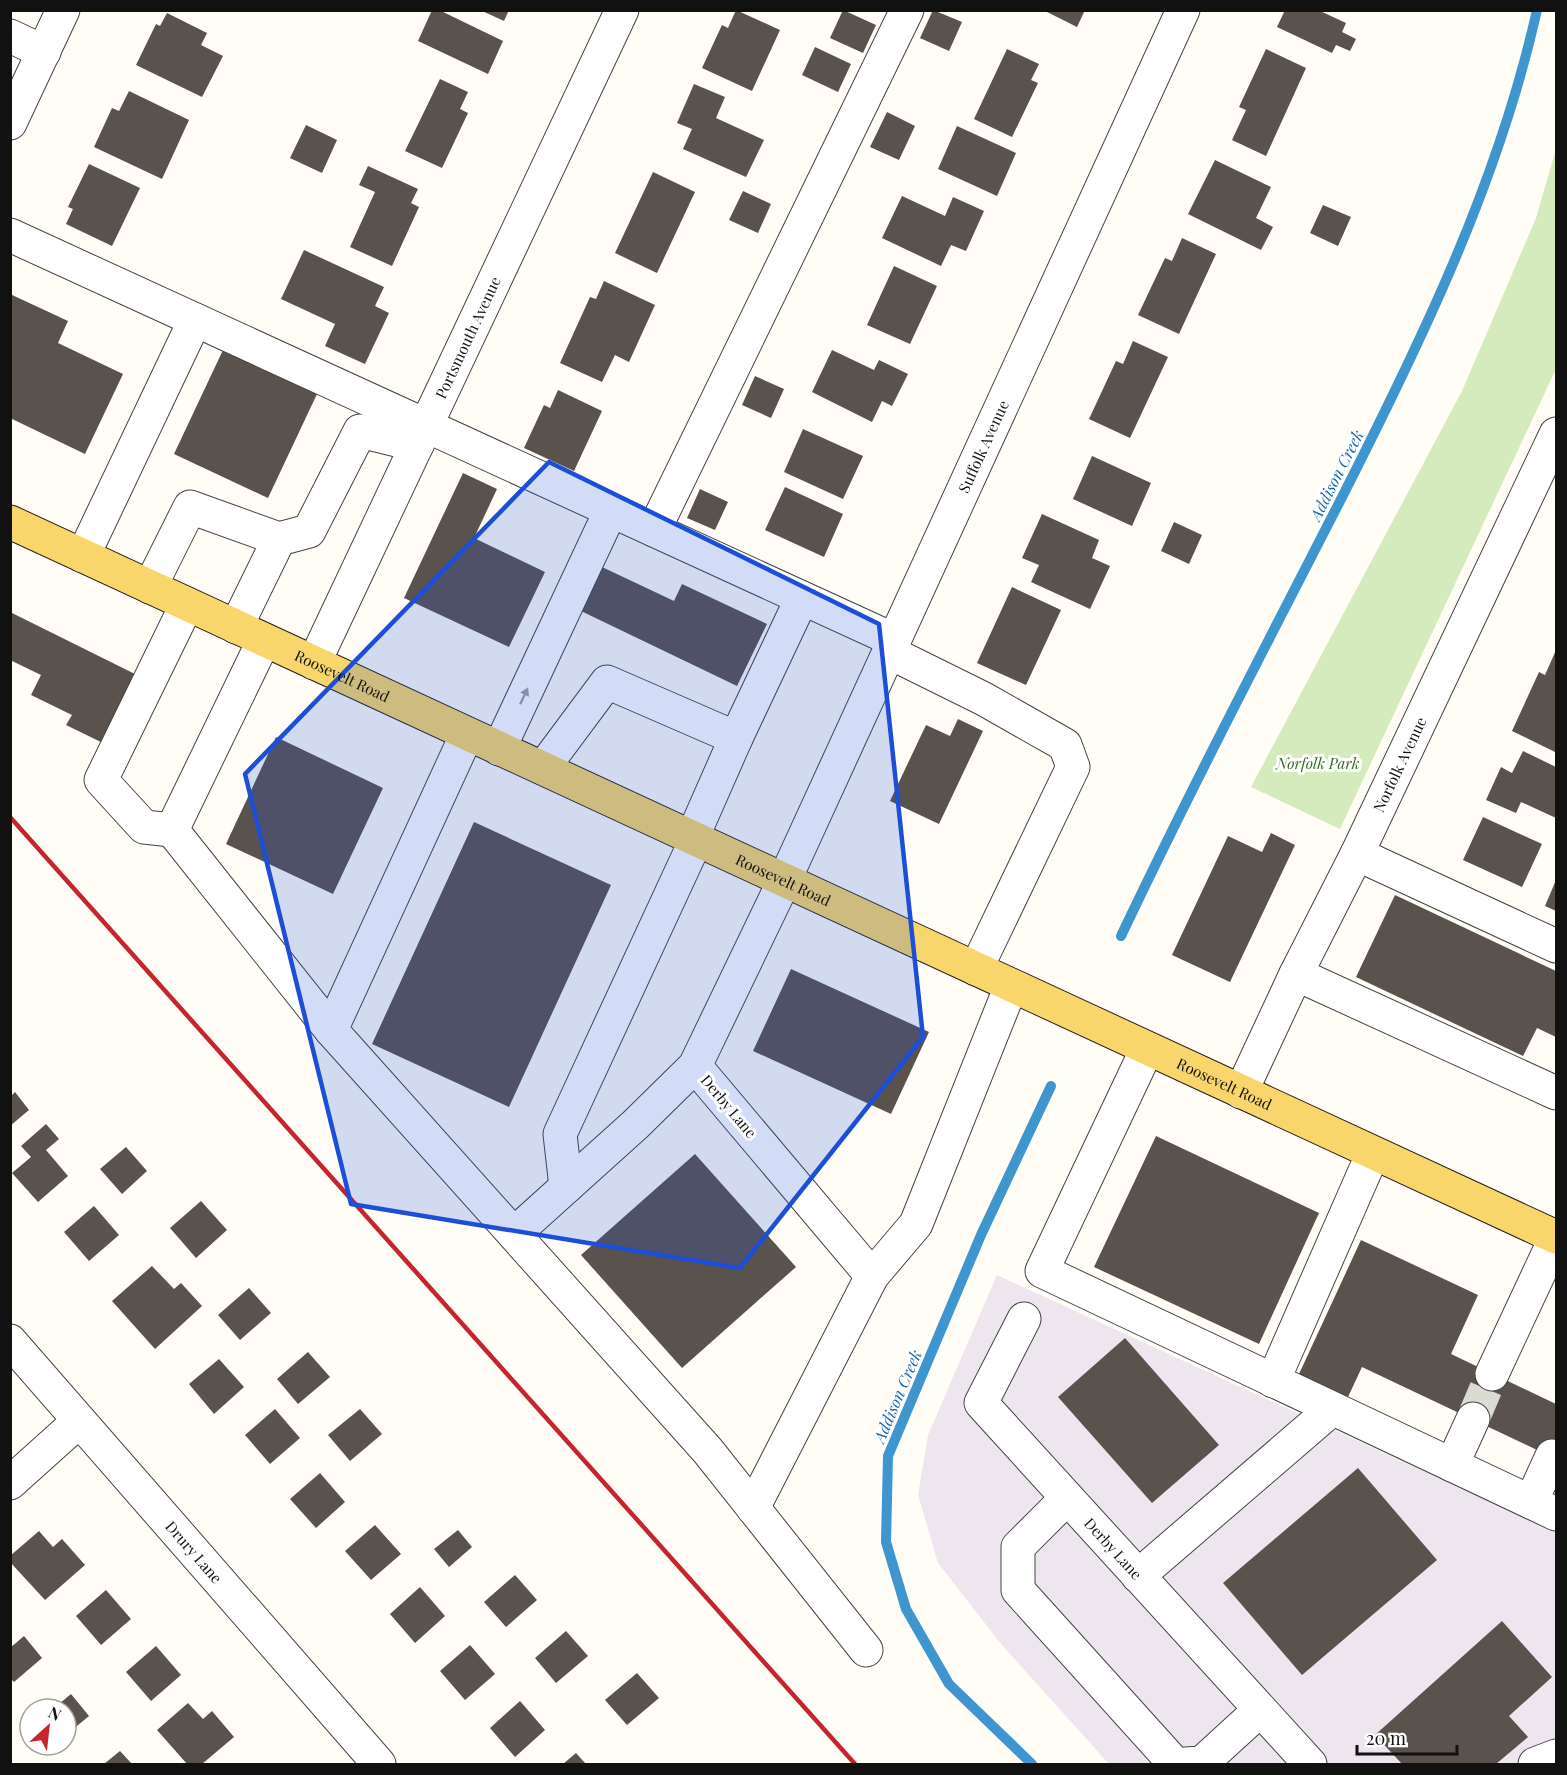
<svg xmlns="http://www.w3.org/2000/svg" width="1567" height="1775" viewBox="0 0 1567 1775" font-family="'Playfair Display',serif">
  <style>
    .industrial { fill: #eee6ef }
    .green { fill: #d5ebbd }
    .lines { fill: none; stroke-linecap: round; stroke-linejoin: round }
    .stream { stroke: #3f96cf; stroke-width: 10 }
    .building { fill: #5a524d }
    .minor-tunnel { stroke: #dbdad3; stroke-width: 33; stroke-dasharray: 33 16; stroke-linecap: butt }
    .minor-casing { stroke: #444; stroke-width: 35 }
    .major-casing { stroke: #222; stroke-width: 35 }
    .minor { stroke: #fff; stroke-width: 33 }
    .major { stroke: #f9d66b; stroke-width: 33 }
    .rail { stroke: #c4262e; stroke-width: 4.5 }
    .oneway { fill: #a0a0a0 }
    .marked { fill: #1d4ed8; fill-opacity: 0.2; stroke: #1d4ed8; stroke-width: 4.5; stroke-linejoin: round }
    .labels { text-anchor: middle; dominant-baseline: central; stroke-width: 6; stroke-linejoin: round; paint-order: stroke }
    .street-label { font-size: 15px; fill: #111; stroke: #fff }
    .park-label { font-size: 15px; font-style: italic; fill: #2f6b1f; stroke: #fff }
    .water-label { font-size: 16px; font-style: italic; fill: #1768a6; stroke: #fff }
  </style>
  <rect width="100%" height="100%" fill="#fffdf5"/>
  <path class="industrial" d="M997,1275L1556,1532V1764H1109L1001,1644L938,1563L918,1495L928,1435Z"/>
  <path class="green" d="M1556,149V369L1340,829L1251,787L1462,391L1536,218Z"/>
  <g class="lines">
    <path class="stream" d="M1121,936C1190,791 1264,649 1337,507C1418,348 1498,185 1537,10
      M1032,1764L949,1684L906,1609L886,1542L888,1456L981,1235L1051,1086"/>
  </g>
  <path class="building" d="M432,10H439L503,41L488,74L418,41Z
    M480,10H509L504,21Z
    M736,10L780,30L752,91L702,68L722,25L728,28Z
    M843,10L876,25L863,53L830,38Z
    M933,10L962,22L949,51L920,38Z
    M1043,10H1085L1077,27Z
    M1285,10H1318L1346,23L1342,32L1356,39L1350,51L1336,45L1332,53L1277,27Z
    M167,13L207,33L201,45L223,56L202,97L136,65L156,24L160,26Z
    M815,47L851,64L838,92L802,75Z
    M1007,49L1039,64L1031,80L1038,83L1012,137L974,119Z
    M1266,49L1306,68L1266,156L1232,140L1246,110L1239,107Z
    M440,79L468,92L460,109L468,113L442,168L405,151Z
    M694,84L725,97L716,118L764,140L746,177L683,149L692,129L677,123Z
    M129,91L189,120L162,179L94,147L112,108L119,111Z
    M887,112L915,126L899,160L870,147Z
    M306,125L337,140L322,173L290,158Z
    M957,126L1016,153L997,196L938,169Z
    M1215,160L1271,187L1256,218L1273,227L1261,250L1188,214Z
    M89,164L140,188L112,246L66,224L73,209L68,207Z
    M368,166L418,189L411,203L419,207L392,266L350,247L375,192L359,185Z
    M653,172L695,192L657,273L615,253Z
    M743,191L771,204L758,233L729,220Z
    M902,196L945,216L953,197L984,211L966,251L951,245L941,266L882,238Z
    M1323,205L1351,217L1338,246L1310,233Z
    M1182,238L1216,254L1179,334L1138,315L1165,258L1172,261Z
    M304,250L384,287L375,306L389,313L365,364L325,346L335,324L281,299Z
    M894,266L937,286L910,344L867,325Z
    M604,281L655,305L629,362L615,355L602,382L560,363L590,297L596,299Z
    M10,294L68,321L58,343L123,374L85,454L10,418Z
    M1133,341L1168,357L1130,438L1089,419L1116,361L1123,364Z
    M223,350L317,394L268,498L174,454Z
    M832,350L874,370L879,360L908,374L892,406L882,401L872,422L812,392Z
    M755,376L784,389L771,418L742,405Z
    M558,390L602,411L574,471L524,448L544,405L550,408Z
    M803,429L863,456L843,499L784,472Z
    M1092,456L1151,483L1132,526L1073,499Z
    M463,473L497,489L474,538L545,572L509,647L404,598Z
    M785,487L843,514L824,557L765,530Z
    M700,489L728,502L715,530L687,518Z
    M1042,514L1099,540L1092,558L1110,566L1090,609L1031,582L1039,565L1022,558Z
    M1174,522L1202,535L1189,564L1161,551Z
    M602,567L674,601L682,584L767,624L737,686L581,611Z
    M1012,587L1061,610L1026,685L977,663Z
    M10,612L141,677L107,745L66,725L72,715L31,695L41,675L10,660Z
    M1556,650V749L1555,752L1512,731L1539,672L1545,675Z
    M958,719L983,731L939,824L890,801L926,725L950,736Z
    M276,737L383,788L333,894L226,844Z
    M1523,751L1556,767V818L1521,802L1516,813L1486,800L1501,767L1512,773Z
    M1483,817L1542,844L1522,887L1463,860Z
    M474,822L611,885L509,1107L372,1044Z
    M1271,833L1295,845L1230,982L1172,955L1228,836L1262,852Z
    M1556,880V911L1545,906Z
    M1395,895L1556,971V1037L1537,1028L1523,1056L1356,977Z
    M791,969L929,1032L891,1114L753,1051Z
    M15,1092L29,1110L10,1126V1097Z
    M46,1124L59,1139L46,1150L68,1176L38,1202L12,1173L31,1157L21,1146Z
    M1156,1136L1319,1213L1259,1344L1094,1267Z
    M126,1147L147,1171L122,1194L100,1169Z
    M695,1154L796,1267L682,1368L581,1255Z
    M201,1201L227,1230L196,1258L170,1228Z
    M94,1206L119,1235L89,1261L64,1232Z
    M1361,1240L1478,1295L1451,1354L1556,1404V1459L1362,1367L1348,1397L1299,1374Z
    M152,1266L174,1289L181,1283L202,1306L155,1349L112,1301Z
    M249,1288L271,1313L240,1340L218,1315Z
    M1125,1338L1219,1445L1152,1503L1058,1397Z
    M308,1352L330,1377L298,1404L277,1379Z
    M219,1359L244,1387L214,1414L189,1384Z
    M275,1409L300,1438L270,1464L245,1435Z
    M360,1409L382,1434L350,1461L328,1435Z
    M1358,1468L1437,1560L1302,1675L1223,1583Z
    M320,1473L345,1502L316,1528L290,1499Z
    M375,1525L401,1554L371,1580L345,1551Z
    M458,1530L472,1547L449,1567L434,1549Z
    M39,1531L53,1547L62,1539L85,1565L45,1600L10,1562V1556Z
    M515,1575L537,1600L506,1627L484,1602Z
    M420,1587L445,1616L415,1643L390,1614Z
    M106,1590L131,1619L101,1645L76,1616Z
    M1502,1621L1552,1677L1509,1716L1528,1737L1496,1764H1402L1375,1735Z
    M566,1631L588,1656L556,1683L535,1658Z
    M24,1636L42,1658L14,1682L10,1678V1648Z
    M470,1645L495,1674L465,1700L440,1671Z
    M156,1646L181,1675L151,1701L126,1672Z
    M637,1673L659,1698L627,1725L605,1700Z
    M71,1694L89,1716L66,1735V1709H53Z
    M520,1701L545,1730L515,1757L490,1728Z
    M188,1703L203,1719L212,1711L234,1737L202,1764H187L157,1730Z
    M120,1751L132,1764H104Z
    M576,1753L586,1764H563Z"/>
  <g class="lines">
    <path class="minor-tunnel" d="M1473,1419L1492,1374"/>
    <g class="minor-casing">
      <g id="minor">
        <path d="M10,36L44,52"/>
        <path d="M10,123L63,10"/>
        <path d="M10,235L894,640"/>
        <path d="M654,530L907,10"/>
        <path d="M83,556L195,320"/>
        <path d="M150,587L190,507L279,539L309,531L360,431L417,445"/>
        <path d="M187,604L101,780L144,827L172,830L264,640"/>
        <path d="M236,627L279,539"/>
        <path d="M889,652L984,699L1065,745L1073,767L976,969"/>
        <path id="s1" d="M314,663L622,10"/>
        <path d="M467,734L331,1030L708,1451L866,1650"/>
        <path d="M499,749L611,510"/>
        <path d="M543,768L607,682L736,738L802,598"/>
        <path d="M172,830L331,1030"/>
        <path d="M692,838L736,738"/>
        <path d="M1357,854L1556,946"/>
        <path d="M1296,974L1556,1093"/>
        <path d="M1147,1049L1042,1271L1556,1514"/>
        <path id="s2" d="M1241,1092L1296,974L1357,854L1556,434"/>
        <path d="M566,1187L560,1134L696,840"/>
        <path d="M514,1234L636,1124L695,1066"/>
        <path id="s3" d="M872,1276L695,1066L784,881L1183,10"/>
        <path id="s4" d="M1024,1319L981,1403L1310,1764"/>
        <path id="s5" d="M10,1341L379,1764"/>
        <path d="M1492,1374L1556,1237"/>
        <path d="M1273,1381L1373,1153"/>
        <path d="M1452,1465L1473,1419"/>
        <path d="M10,1483L79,1421"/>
        <path d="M1067,1498L1018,1547V1590L1175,1764"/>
        <path d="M1531,1502L1552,1456"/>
        <path d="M753,1508L872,1276L916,1224L1011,986"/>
        <path d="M1138,1576L1332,1409"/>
        <path d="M1185,1764L1202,1763L1260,1710"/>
        <path d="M1535,1764L1556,1756"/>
      </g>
    </g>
    <g class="major-casing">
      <g id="major">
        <path id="s6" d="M10,522L1556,1237"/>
      </g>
    </g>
    <use href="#minor" class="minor"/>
    <use href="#major" class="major"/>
    <path class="rail" d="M10,817L855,1764"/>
  </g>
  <defs><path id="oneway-solid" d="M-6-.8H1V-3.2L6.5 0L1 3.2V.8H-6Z" transform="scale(1.5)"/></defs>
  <use class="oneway" href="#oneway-solid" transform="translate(524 696) rotate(-65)"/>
  <path class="marked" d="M549,462L879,624L923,1037L740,1268L351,1204L245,774Z"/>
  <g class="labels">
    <g class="street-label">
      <text stroke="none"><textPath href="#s1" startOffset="360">Portsmouth Avenue</textPath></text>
      <text stroke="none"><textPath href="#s3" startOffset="958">Suffolk Avenue</textPath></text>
      <text stroke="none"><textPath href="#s6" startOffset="366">Roosevelt Road</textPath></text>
      <text stroke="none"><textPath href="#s2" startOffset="364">Norfolk Avenue</textPath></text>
      <text stroke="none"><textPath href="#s6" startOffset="852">Roosevelt Road</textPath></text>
      <text stroke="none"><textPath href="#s6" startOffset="1338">Roosevelt Road</textPath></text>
      <text transform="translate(729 1106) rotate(50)">Derby Lane</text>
      <text stroke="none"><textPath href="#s4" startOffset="291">Derby Lane</textPath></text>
      <text stroke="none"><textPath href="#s5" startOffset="280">Drury Lane</textPath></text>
    </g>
    <g class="park-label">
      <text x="1318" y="763">Norfolk Park</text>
    </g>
    <g class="water-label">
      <text transform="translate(1336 475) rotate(-63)">Addison Creek</text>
      <text transform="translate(897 1396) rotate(-67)">Addison Creek</text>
    </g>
  </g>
  <rect width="1567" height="1775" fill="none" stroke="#111111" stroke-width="24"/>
  <g transform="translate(48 1727) rotate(27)"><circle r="28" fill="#ffffff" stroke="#a0a0a0" stroke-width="1.5"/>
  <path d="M0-4.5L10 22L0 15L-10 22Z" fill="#c4262e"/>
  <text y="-9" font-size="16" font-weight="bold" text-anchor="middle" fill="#111111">N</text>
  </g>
  <path d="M1357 1745v9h100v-9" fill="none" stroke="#111111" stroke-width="3"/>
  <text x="1366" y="1745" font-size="18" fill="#111111" stroke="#ffffff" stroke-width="4.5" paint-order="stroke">20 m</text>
</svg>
